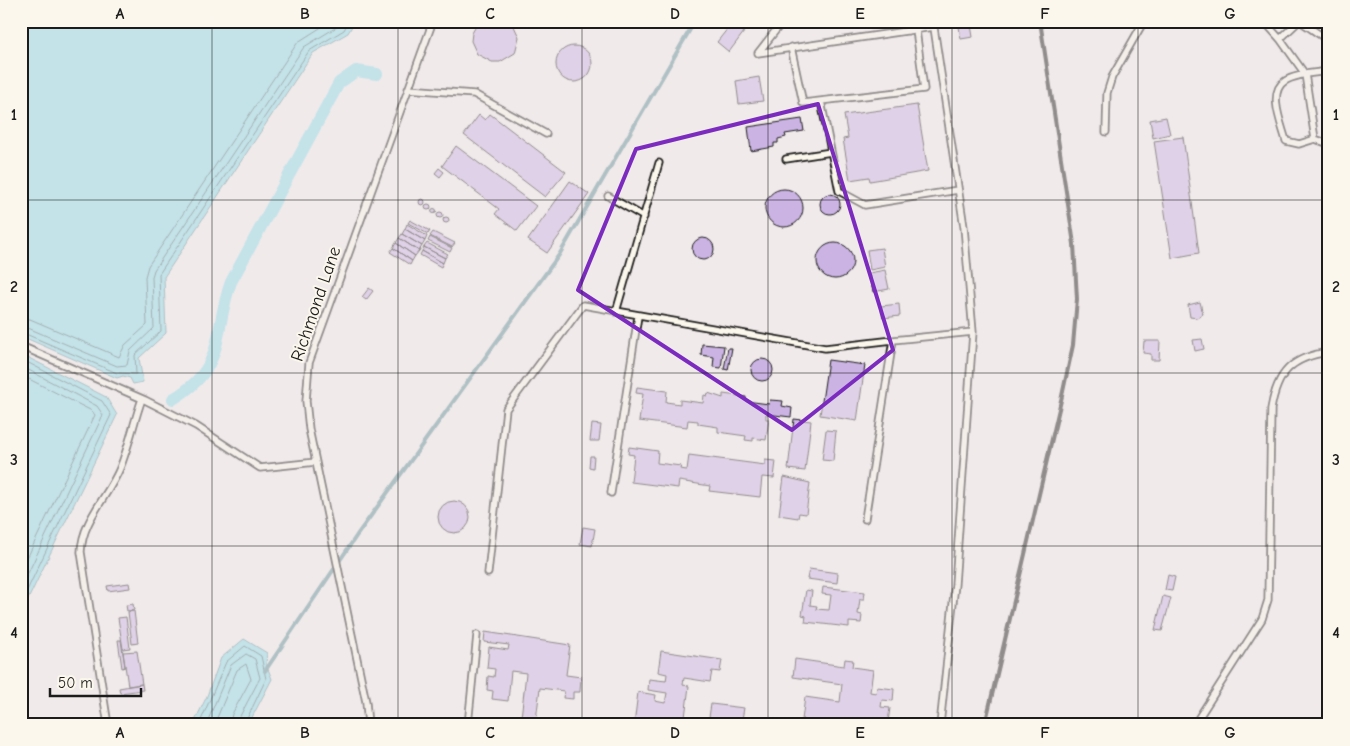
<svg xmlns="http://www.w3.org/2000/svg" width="1350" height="746" viewBox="0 0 1350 746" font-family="'Comic Neue',sans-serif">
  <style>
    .water { fill: #8cdbe9; stroke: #5f8f97 }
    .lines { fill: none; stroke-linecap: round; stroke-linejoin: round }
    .shore { stroke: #49686e; stroke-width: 1 }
    .stream { stroke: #5f8f97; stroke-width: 4 }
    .canal { stroke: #8cdbe9; stroke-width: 12 }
    .building { fill: #cbb4e4; stroke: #1c1c1c }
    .service-casing { stroke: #1c1c1c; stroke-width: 9 }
    .service { stroke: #fbf7ec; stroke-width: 5.5 }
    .rail { stroke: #1c1c1c; stroke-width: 4 }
    .marked { fill: none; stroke: #7b2cbf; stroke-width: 4; stroke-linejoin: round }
    .grid { fill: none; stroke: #1c1c1c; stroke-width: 1; stroke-opacity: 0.55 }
    .labels { text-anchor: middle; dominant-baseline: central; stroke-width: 4; stroke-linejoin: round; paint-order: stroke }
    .street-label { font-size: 18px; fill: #1c1c1c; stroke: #fbf7ec }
    .neatline { fill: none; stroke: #1c1c1c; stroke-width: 2 }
    .grid-label { font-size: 16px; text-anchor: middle; font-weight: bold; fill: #1c1c1c }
  </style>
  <rect width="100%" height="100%" fill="#f1eaea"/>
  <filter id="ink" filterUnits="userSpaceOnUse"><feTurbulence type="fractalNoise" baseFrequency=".02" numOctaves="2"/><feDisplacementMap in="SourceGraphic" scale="10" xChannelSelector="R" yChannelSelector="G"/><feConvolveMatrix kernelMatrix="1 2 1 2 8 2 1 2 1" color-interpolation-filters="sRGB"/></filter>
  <g filter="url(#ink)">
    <path class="water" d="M21,21H355L348,33L313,53L164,277L166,333L139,358L143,382L133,384L130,378L123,376L117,378L21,336Z
      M21,354L106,397L117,415L21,614Z
      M244,639L267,653L266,664L272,679L248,725H193L207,696L221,658Z"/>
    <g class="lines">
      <path class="shore" d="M21,318L30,319L119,357L125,345L147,325L145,277L148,266L298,42L331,21
        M21,325L117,366L127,365L130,351L154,328L152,277L154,270L304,47L340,25L342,21
        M21,332L117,373L136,374L135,355L161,331L159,274L309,51L344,30L349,21
        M21,359L102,401L111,415L21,603
        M21,366L97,406L103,415L21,588
        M21,375L92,411L95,415L21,571
        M199,725L226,662L245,646L261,656L266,679L244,725
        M206,725L231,665L246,654L255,659L260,678L239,718L237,725
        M214,725L237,670L246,664L251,679L232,714L230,725"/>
      <path class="stream" d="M265,671L357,535L559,255L695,21"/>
      <path class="canal" d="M173,399C228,366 212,334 231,282L339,83L356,71L377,74"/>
    </g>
    <path class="building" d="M479,21L512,22L519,37L515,53L500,62H492L477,54L471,41L472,33Z
      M1087,21H1101L1102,24L1088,26Z
      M732,23L744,32L729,52L717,42Z
      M971,25L973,37L961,39L959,27Z
      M556 64a18 18 0 1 1 36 0a18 18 0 1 1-36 0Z
      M759,77L763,101L739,104L736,81Z
      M1327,85H1329V98H1324L1322,90L1327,89Z
      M917,105L928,171L870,181L869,177L850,180L843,139L848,138L844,115Z
      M490,114L566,172L545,197L464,135L479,115L485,120Z
      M1166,117L1170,134L1153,138L1150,120Z
      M802,119L804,131L785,134L786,137L778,139V143H774V147L751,151L748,127Z
      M1183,137L1199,253L1172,258L1154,141Z
      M456,146L536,206L517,231L495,214L499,209L442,166Z
      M439,168L444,172L440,177L435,173Z
      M570,181L589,194L547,253L528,240Z
      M765 208a19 19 0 1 1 38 0a19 19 0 1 1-38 0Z
      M820 204a10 10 0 1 1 20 0a10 10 0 1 1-20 0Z
      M419 202a3 3 0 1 1 6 0a3 3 0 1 1-6 0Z
      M425 207a3 3 0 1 1 6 0a3 3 0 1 1-6 0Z
      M431.5 211a2.5 2.5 0 1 1 5 0a2.5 2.5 0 1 1-5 0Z
      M437 215a3 3 0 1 1 6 0a3 3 0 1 1-6 0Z
      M443 220a3 3 0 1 1 6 0a3 3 0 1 1-6 0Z
      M410,220L430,231L428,234L408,223Z
      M407,224L427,236L425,241L405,229Z
      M405,229L425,241L422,246L402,234Z
      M433,232L455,243L452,247L430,236Z
      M402,234L422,246L419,251L399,238Z
      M430,237L452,248L450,252L428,241Z
      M692 249a11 11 0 1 1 22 0a11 11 0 1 1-22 0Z
      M399,238L419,251L415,256L396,243Z
      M396,243L415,256L412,261L393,248Z
      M427,243L448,254L445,258L424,247Z
      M817 261a18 18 0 1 1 36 0a18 18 0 1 1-36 0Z
      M424,247L445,258L443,263L422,251Z
      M393,248L412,261L410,265L390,252Z
      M882,248L885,267L870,270L867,250Z
      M422,251L443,263L441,267L420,255Z
      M885,270L889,289L873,292L869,273Z
      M369,288L373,291L366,300L362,297Z
      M1200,302L1203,314L1197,318L1190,317L1188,305Z
      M899,304L900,316L883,318L881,306Z
      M1202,339L1204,349L1195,351L1193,340Z
      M1144,341H1160L1159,360H1151V354L1143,353Z
      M702,344L724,346L721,368L713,367L714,357L701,355Z
      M728,348H732L728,370L724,369Z
      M751 370a11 11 0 1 1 22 0a11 11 0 1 1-22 0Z
      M828,360L865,365L857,421L820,415Z
      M637,387L667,391L666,402L680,404V400L703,403L704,395L707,396L708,393L723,398V394L746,397V401L769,404L770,400L783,401L782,406L792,408L791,417L766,414V419H769L766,440L753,438V441L745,440L746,436L718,432V427L698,424V421L688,420L687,427L639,421L643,394L636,393Z
      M794,419L811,421L805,471L788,469Z
      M592,424L601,425L599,441H590Z
      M826,430L836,431L833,461L822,460Z
      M629,447L658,451L657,463L681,466L680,469L687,470L689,455L765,465V460L776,461L774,478L762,477L760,497L709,491L710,486L679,481L678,488L631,482L634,455L628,454Z
      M590,456H594L593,468L589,467Z
      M784,477L810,483L806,514L799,513L798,518L779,515Z
      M438 517a16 16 0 1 1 32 0a16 16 0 1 1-32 0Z
      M583,527L595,529L592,546L580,544Z
      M809,569L838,573L837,583L807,579Z
      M1168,575L1175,577L1172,591L1165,590Z
      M129,583L130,588L108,591L107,586Z
      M823,587L865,592L864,599H860L858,614L862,615L861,623L849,622V627L805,622L806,616L802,615L806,590L812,591L810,605L817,606L816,609L829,610L831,595L822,594Z
      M1163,596L1171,598L1162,631L1155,630Z
      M133,604L134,610L127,611L126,605Z
      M134,611L138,643L132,644L128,612Z
      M126,617L130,648L123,649L118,618Z
      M485,632L570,645L566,675L581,677L580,692H573V699L563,698L564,691L540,688L536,720L521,718L526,673L511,671L508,701L492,699L493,691L487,690L488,676L494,677L495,669L487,668L489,647L508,650L509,645L484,642Z
      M118,640H121L125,667L122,668Z
      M137,651L142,684L128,686L123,652Z
      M661,651L722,660L720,672L712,671L710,682L684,678L683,685L689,686L684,725H634L638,692L656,695L655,701L665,703L667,693L648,690L649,679L666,681L667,674L658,672Z
      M795,659L844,666L845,659L853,660L852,667L873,670L870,692L876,693L877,687L894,689L893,701L882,700L881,707L890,708L888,722L873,721V725H835L802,720L805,697L840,702L842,684L793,677Z
      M142,684L143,690L120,693L119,688Z
      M711,704L744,708L741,725H701V723L708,724Z"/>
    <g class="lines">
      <g class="service-casing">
        <path id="service" d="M783,21L758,53L933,27
          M907,21L908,31
          M933,21L964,227L973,332L955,584L940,725
          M1264,21L1280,39L1305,74C1299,76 1291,77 1285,81C1267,92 1282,125 1286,141L1299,144L1315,139L1329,144
          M1300,21L1329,41
          M1280,39L1299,21
          M791,47L803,103L924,89L916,30
          M408,89L474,94L546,134
          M821,101L839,191L865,205L958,190
          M1106,132L1107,93L1112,77L1144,21
          M1315,139L1305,74L1329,71
          M786,159L831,152
          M608,196L644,217
          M616,312L659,163
          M21,346L145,400L196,426L260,468L316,462
          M611,493L638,316
          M865,519L893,340L973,332
          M488,573L506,409L583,305L825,348L893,340
          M108,725L81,552C82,520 108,497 120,468C129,446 134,421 142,399
          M368,725L366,702L309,429L306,401L309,363L433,21
          M468,725L477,635
          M1194,725L1262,619L1268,600L1271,409C1277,373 1291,357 1329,352"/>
      </g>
      <use href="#service" class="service"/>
      <path class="rail" d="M985,725L1062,396L1073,345L1077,299L1074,244L1040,21"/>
    </g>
  </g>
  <path d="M0 0H1350V746H0ZM818,104L893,350L792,430L578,290L636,149Z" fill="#f1eaea" fill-opacity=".55" fill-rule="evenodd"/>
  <path class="marked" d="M818,104L893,350L792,430L578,290L636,149Z"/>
  <path class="grid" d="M212,21V725M398,21V725M582,21V725M768,21V725M952,21V725M1138,21V725M21,200H1329M21,373H1329M21,546H1329"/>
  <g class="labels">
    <g class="street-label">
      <text transform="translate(316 304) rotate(-71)">Richmond Lane</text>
    </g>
  </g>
  <rect width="1350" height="746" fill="none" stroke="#fbf7ec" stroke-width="55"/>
  <path d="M50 688v8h91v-8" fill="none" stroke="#1c1c1c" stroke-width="2.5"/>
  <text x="58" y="688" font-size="15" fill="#1c1c1c" stroke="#fbf7ec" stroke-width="4" paint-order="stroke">50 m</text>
  <rect x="28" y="28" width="1294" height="690" class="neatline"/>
  <g class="grid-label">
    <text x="120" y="19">A</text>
    <text x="305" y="19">B</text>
    <text x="490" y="19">C</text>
    <text x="675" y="19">D</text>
    <text x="860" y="19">E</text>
    <text x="1045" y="19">F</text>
    <text x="1230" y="19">G</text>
    <text x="14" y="120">1</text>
    <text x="1336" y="120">1</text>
    <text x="14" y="292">2</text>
    <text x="1336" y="292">2</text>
    <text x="14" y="465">3</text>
    <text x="1336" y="465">3</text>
    <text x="14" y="638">4</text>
    <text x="1336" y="638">4</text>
    <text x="120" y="738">A</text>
    <text x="305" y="738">B</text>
    <text x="490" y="738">C</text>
    <text x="675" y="738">D</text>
    <text x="860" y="738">E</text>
    <text x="1045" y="738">F</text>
    <text x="1230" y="738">G</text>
  </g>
</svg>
